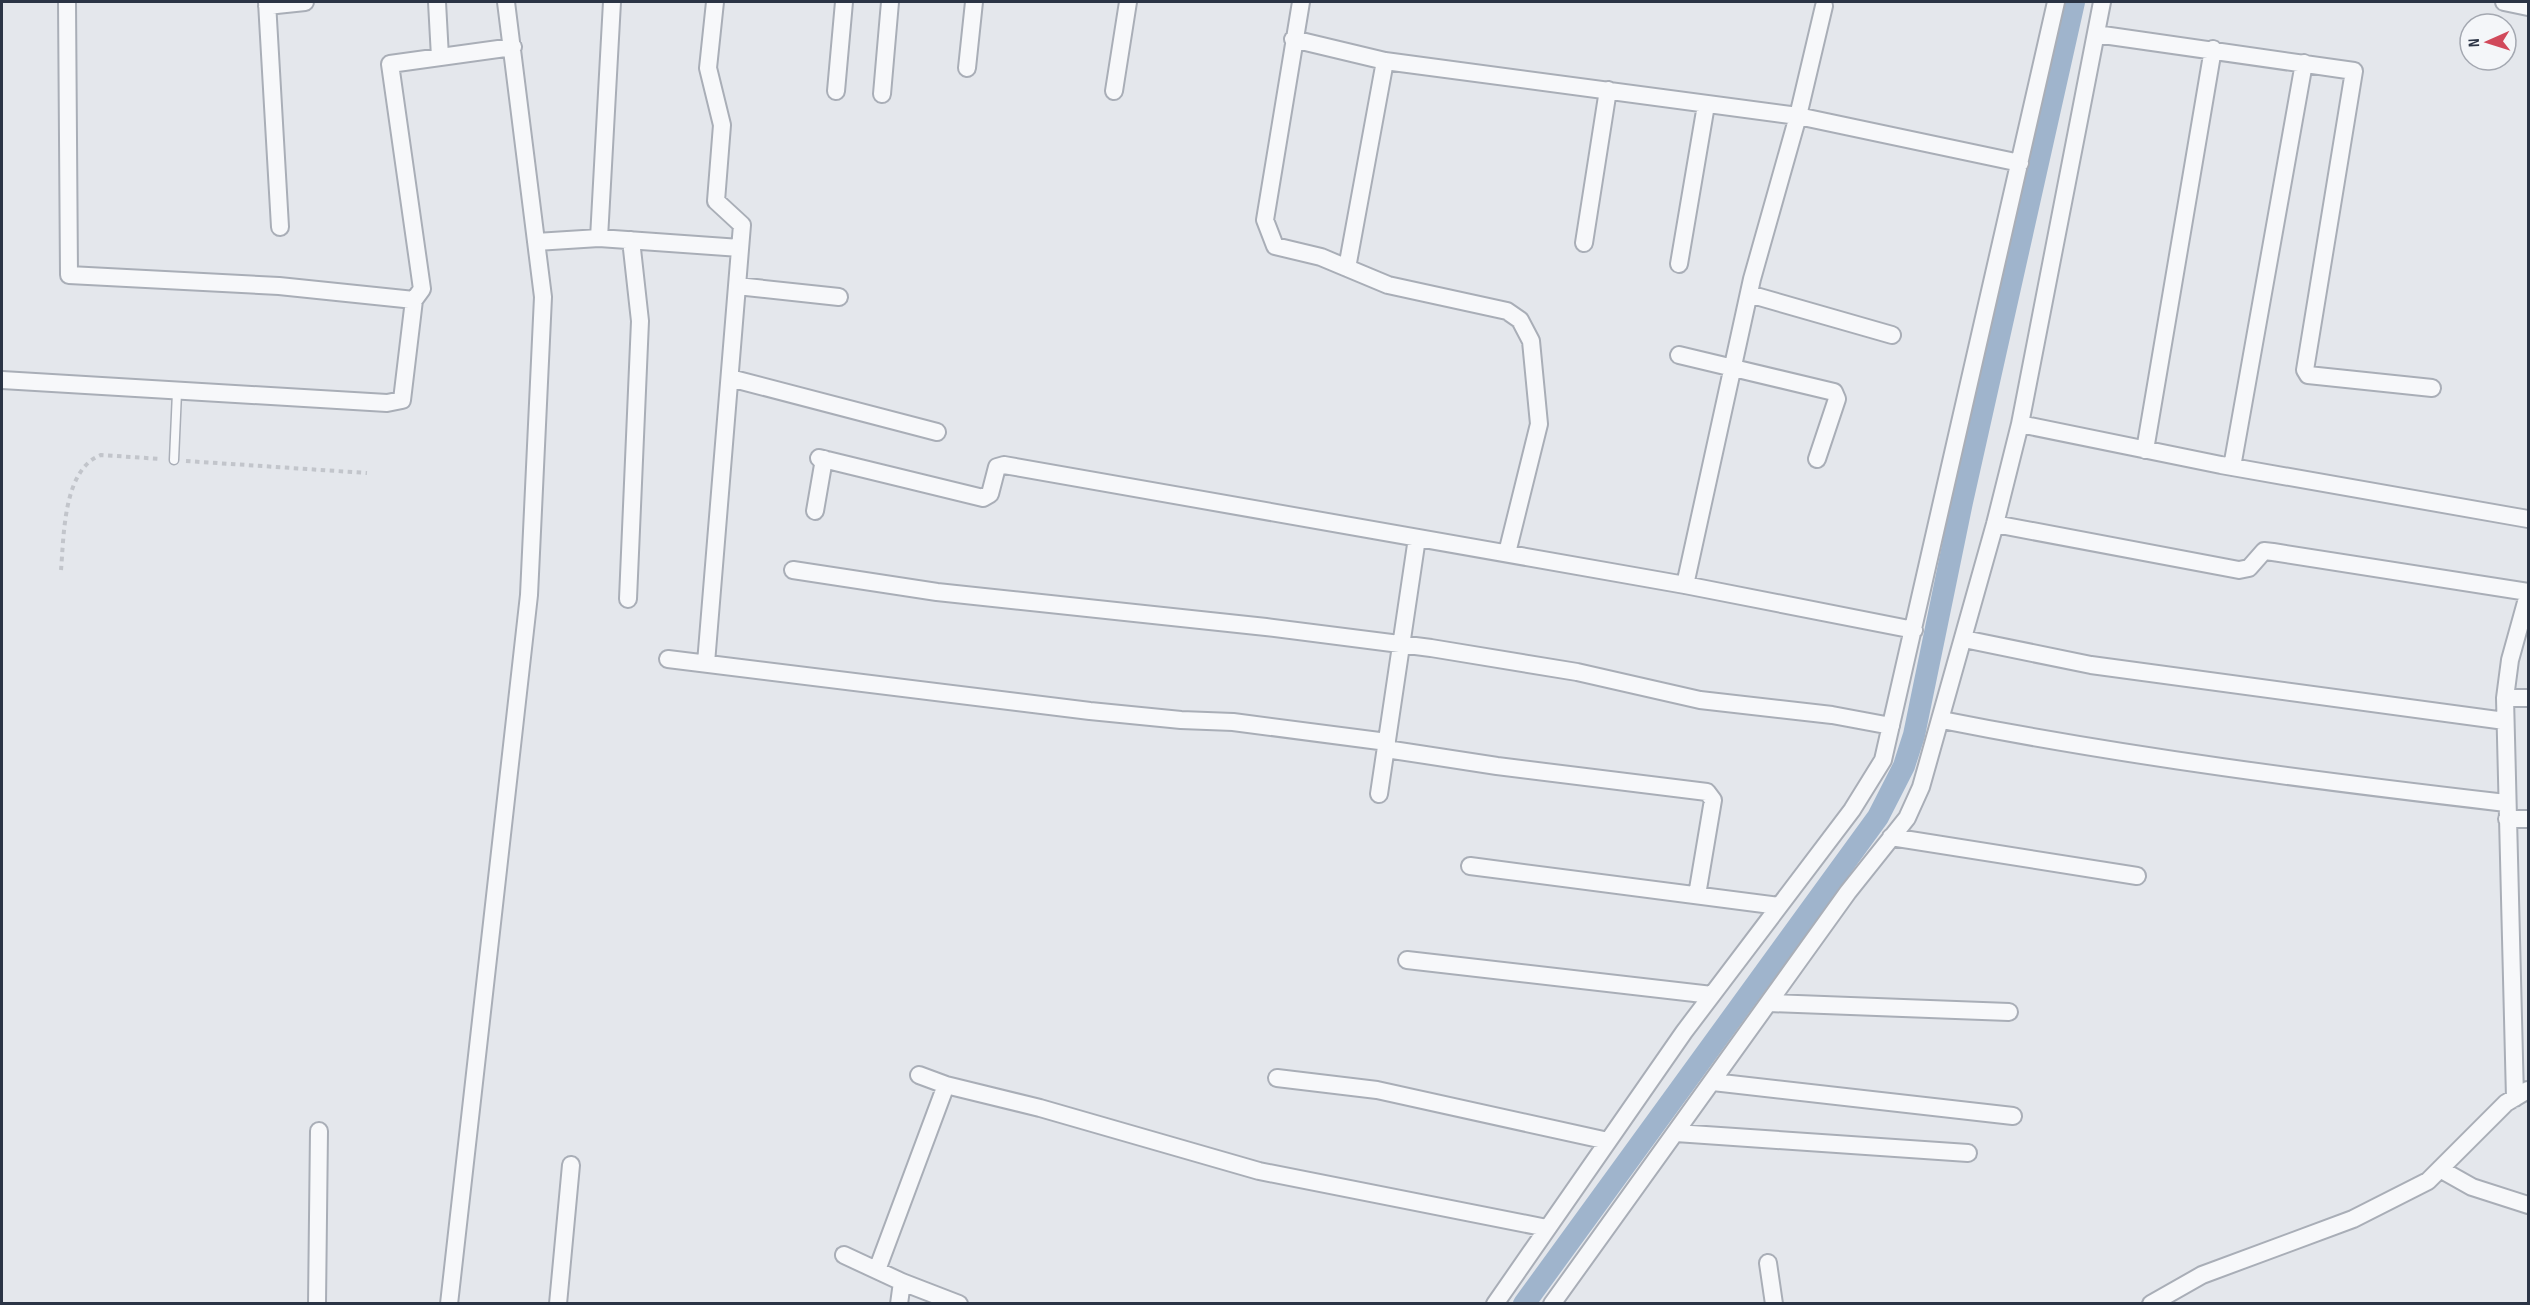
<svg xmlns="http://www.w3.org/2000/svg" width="2530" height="1305" viewBox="0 0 2530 1305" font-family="'Sofia Sans Condensed',sans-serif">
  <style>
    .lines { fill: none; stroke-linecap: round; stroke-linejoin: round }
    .canal { stroke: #9fb4cc; stroke-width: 22 }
    .lane-casing { stroke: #a9aeb7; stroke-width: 11 }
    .street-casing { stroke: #a9aeb7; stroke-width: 20 }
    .path { stroke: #c2c5cb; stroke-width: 4; stroke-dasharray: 4.5 4.5; stroke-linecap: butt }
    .lane { stroke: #f7f8fa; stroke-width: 8 }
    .street { stroke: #f7f8fa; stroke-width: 16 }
  </style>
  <rect width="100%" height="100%" fill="#e4e7ec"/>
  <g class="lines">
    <path class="canal" d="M1524,1304L1878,817L1904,766L1914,735L1962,502L2074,2"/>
    <g class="lane-casing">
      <path id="lane" d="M174,460L177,392"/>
    </g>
    <g class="street-casing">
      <path id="street" d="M67,2L69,275L279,286L414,300
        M267,2L280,227
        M437,2L440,57
        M1301,2L1265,220L1275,246L1321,257L1388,285L1507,311L1520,320L1531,341L1539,424L1507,553
        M2504,2L2528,7
        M267,6L305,2
        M2096,34L2354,71L2305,370L2308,375L2432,388
        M1293,39L1385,61L1798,116L2020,163
        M967,68L974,2
        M836,91L844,2
        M1114,91L1128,2
        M882,94L890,2
        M599,238L612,2
        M536,242L599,238L740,248
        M1584,243L1608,90
        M1679,264L1706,105
        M1347,268L1385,61
        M737,286L839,297
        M1749,294L1892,335
        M1679,355L1834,392L1837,399L1817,459
        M730,378L937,432
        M2,380L387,403L402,400L414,300L422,289L390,64L513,47
        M2020,424L2221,465L2528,519
        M2145,450L2213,49
        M819,458L983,498L990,494L997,467L1004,465L1685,585L1914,630
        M2232,467L2304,63
        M815,511L824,459
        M1995,524L2239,570L2249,568L2264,551L2273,552L2528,592
        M793,570L937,592L1266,627L1431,648L1577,672L1700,700L1832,715L1891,726
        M1685,585L1752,279L1798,116L1824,6
        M628,599L640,321L631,240
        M1964,639L2091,665L2505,721
        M668,659L1090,711L1181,720L1233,722L1387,742
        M706,663L742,225L716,201L722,125L708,68L715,2
        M2505,698H2528
        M1942,720C2128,757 2317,781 2506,803
        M1386,749L1497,766L1707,792L1713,800L1697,895
        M1379,794L1417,538
        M2507,819H2528
        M1891,837L2137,876
        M1470,866L1779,906
        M1407,960L1712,995
        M1769,1003L2009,1012
        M919,1075L946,1085L1040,1108L1259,1171L1547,1228
        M1277,1078L1377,1090L1608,1141
        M1713,1082L2013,1116
        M2515,1098L2505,698L2510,660L2528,595
        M1676,1133L1968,1153
        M2440,1169L2472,1187L2528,1205
        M844,1255L902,1282L959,1304
        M1768,1263L1774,1304
        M877,1270L946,1085
        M317,1304L319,1131
        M449,1304L529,595L543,297L506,2
        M558,1304L571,1165
        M899,1304L902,1282
        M1495,1304L1684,1032L1852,810L1883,760L2056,2
        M1552,1304L1848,892L1907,818L1921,787L1995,524L2020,424L2102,2
        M2151,1304L2202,1275L2353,1219L2428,1181L2506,1103L2528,1090"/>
    </g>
    <path class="path" d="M186,461L367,473
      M61,570C64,536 63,469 101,455L161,459"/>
    <use href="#lane" class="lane"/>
    <use href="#street" class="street"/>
  </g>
  <rect width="2530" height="1305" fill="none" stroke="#2b3445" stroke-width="6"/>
  <g transform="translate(2488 42) rotate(267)"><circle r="28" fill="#f4f6f9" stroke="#a4a8b1" stroke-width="1.5"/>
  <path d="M0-4.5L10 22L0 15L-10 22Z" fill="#d1495b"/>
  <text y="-9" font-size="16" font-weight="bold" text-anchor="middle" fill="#2b3445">N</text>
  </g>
</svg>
